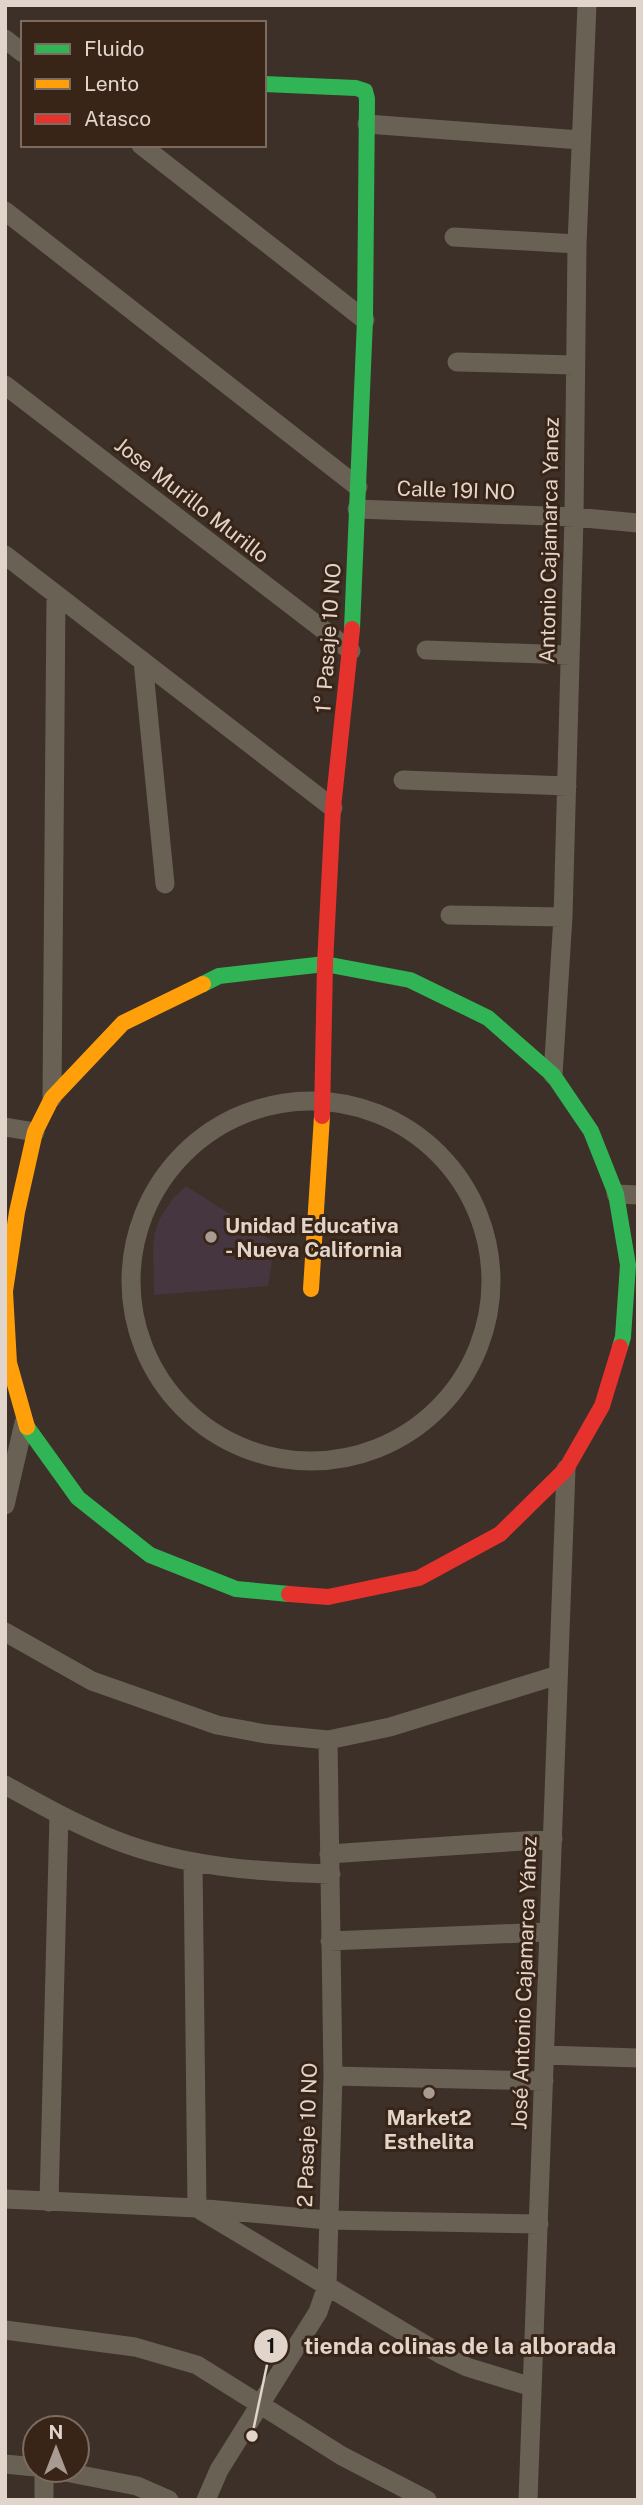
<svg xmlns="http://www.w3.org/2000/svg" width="643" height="2505" viewBox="0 0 643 2505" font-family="'Public Sans',sans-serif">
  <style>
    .education { fill: #45363f }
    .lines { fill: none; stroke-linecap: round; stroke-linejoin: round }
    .street { stroke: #696154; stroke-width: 19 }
    .fast { stroke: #30b455; stroke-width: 16 }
    .slow { stroke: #ff9f0a; stroke-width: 16 }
    .jam { stroke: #e5322d; stroke-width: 16 }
    .poi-dot { fill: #a79b92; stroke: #392517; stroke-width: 2.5 }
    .labels { text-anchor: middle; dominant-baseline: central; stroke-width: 6; stroke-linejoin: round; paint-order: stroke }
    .street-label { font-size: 21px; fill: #e1d4cb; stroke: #392517 }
    .poi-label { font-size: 21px; font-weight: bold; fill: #e1d4cb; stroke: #392517; text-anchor: start }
    .leader { fill: none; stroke: #e1d4cb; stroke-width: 2.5 }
    .callout-dot { fill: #e1d4cb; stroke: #392517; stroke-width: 2.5 }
    .mark-label { font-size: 21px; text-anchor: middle; font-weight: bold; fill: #111 }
    .callout-label { font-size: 23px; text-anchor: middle; font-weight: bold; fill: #e1d4cb; stroke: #392517; stroke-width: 6; stroke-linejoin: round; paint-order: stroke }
  </style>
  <rect width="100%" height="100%" fill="#3c3028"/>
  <path class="education" d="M186,1186L275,1243L268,1286L154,1295L153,1246L155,1232L160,1218L173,1198Z"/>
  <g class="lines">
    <path class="street" d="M5,39L23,53
      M367,124L580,140
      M141,145L365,320
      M5,211L358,487
      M454,237L577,244
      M457,362L574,365
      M5,385L351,651
      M357,509L574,517L638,523
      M5,555L333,808
      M426,650L570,655
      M143,661L165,884
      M403,780L567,786
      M450,915L563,917
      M553,1075L563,917L574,517L577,244L587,5
      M52,1098L56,595
      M131 1281a180 180 0 1 1 360 0a180 180 0 1 1-360 0Z
      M5,1127L35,1132
      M616,1194L638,1195
      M5,1505L24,1423
      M5,1632L92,1681L217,1725L266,1734L328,1740L390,1727L558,1675
      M5,1785C41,1805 77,1825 115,1840C184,1867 258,1872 331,1874
      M329,1854L553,1839
      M193,1862L197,2208L442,2355L467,2367L532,2387
      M330,1941L549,1932
      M545,2055L638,2058
      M333,2076L544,2081
      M5,2199L197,2208L327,2220L539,2224
      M49,2202L59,1815
      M5,2330L135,2347L197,2365L342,2456L427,2500
      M5,2464L35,2467
      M55,2470L137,2486L169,2500
      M44,2500V2470
      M206,2500L219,2470L318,2312L327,2286L333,2076L328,1740
      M528,2500L566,1469"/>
    <path class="fast" d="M264,84L356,88L365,91L367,99L365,320L352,629
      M203,984L219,976L325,964L410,980L488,1018L553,1075L591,1131L616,1194L628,1265L623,1337L620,1347
      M27,1427L78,1498L150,1555L236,1589L289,1594"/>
    <path class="slow" d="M311,1289L322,1116
      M5,1291L17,1212L35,1132L52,1098L123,1023L203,984
      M5,1292L9,1363L27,1427"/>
    <path class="jam" d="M322,1116L325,964L333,808L352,629
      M289,1594L328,1597L419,1578L500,1534L566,1469L602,1406L620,1347"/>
  </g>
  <g class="poi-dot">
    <circle cx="211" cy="1237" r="7"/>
    <circle cx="429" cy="2093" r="7"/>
  </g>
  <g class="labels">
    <g class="street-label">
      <text transform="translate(456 490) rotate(2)">Calle 19I NO</text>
      <text transform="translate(192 500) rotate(38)">Jose Murillo Murillo</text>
      <text transform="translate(549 540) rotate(-89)">Antonio Cajamarca Yanez</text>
      <text transform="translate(328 638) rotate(-86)">1° Pasaje 10 NO</text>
      <text transform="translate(524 1983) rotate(-88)">José Antonio Cajamarca Yánez</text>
      <text transform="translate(307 2135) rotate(-88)">2 Pasaje 10 NO</text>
    </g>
    <g class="poi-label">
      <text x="225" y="1225">Unidad Educativa<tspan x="225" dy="24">- Nueva California</tspan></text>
      <text x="429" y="2117" text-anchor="middle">Market2<tspan x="429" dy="24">Esthelita</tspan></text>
    </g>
  </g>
  <path class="leader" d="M252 2436L271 2346"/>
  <g class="callout-dot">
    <circle cx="252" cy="2436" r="7"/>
    <circle cx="271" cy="2346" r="18"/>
  </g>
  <g class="mark-label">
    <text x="271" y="2353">1</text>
  </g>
  <g class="callout-label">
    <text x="460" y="2354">tienda colinas de la alborada</text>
  </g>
  <rect width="643" height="2505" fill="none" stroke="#e1d4cb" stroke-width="14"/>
  <rect x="21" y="21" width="245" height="126" fill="#392517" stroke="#7c6b5f" stroke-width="2"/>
  <rect x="35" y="44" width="35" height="10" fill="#30b455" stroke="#7c6b5f" stroke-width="2"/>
  <text x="84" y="56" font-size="21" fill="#e1d4cb">Fluido</text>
  <rect x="35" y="79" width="35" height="10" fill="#ff9f0a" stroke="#7c6b5f" stroke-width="2"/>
  <text x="84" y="91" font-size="21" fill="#e1d4cb">Lento</text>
  <rect x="35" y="114" width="35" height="10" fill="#e5322d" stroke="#7c6b5f" stroke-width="2"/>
  <text x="84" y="126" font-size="21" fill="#e1d4cb">Atasco</text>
  <g transform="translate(56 2449)"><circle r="33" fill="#392517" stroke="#7c6b5f" stroke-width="2"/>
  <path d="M0-5L12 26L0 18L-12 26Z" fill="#a79b92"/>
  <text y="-10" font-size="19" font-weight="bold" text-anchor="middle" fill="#e1d4cb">N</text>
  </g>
</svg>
